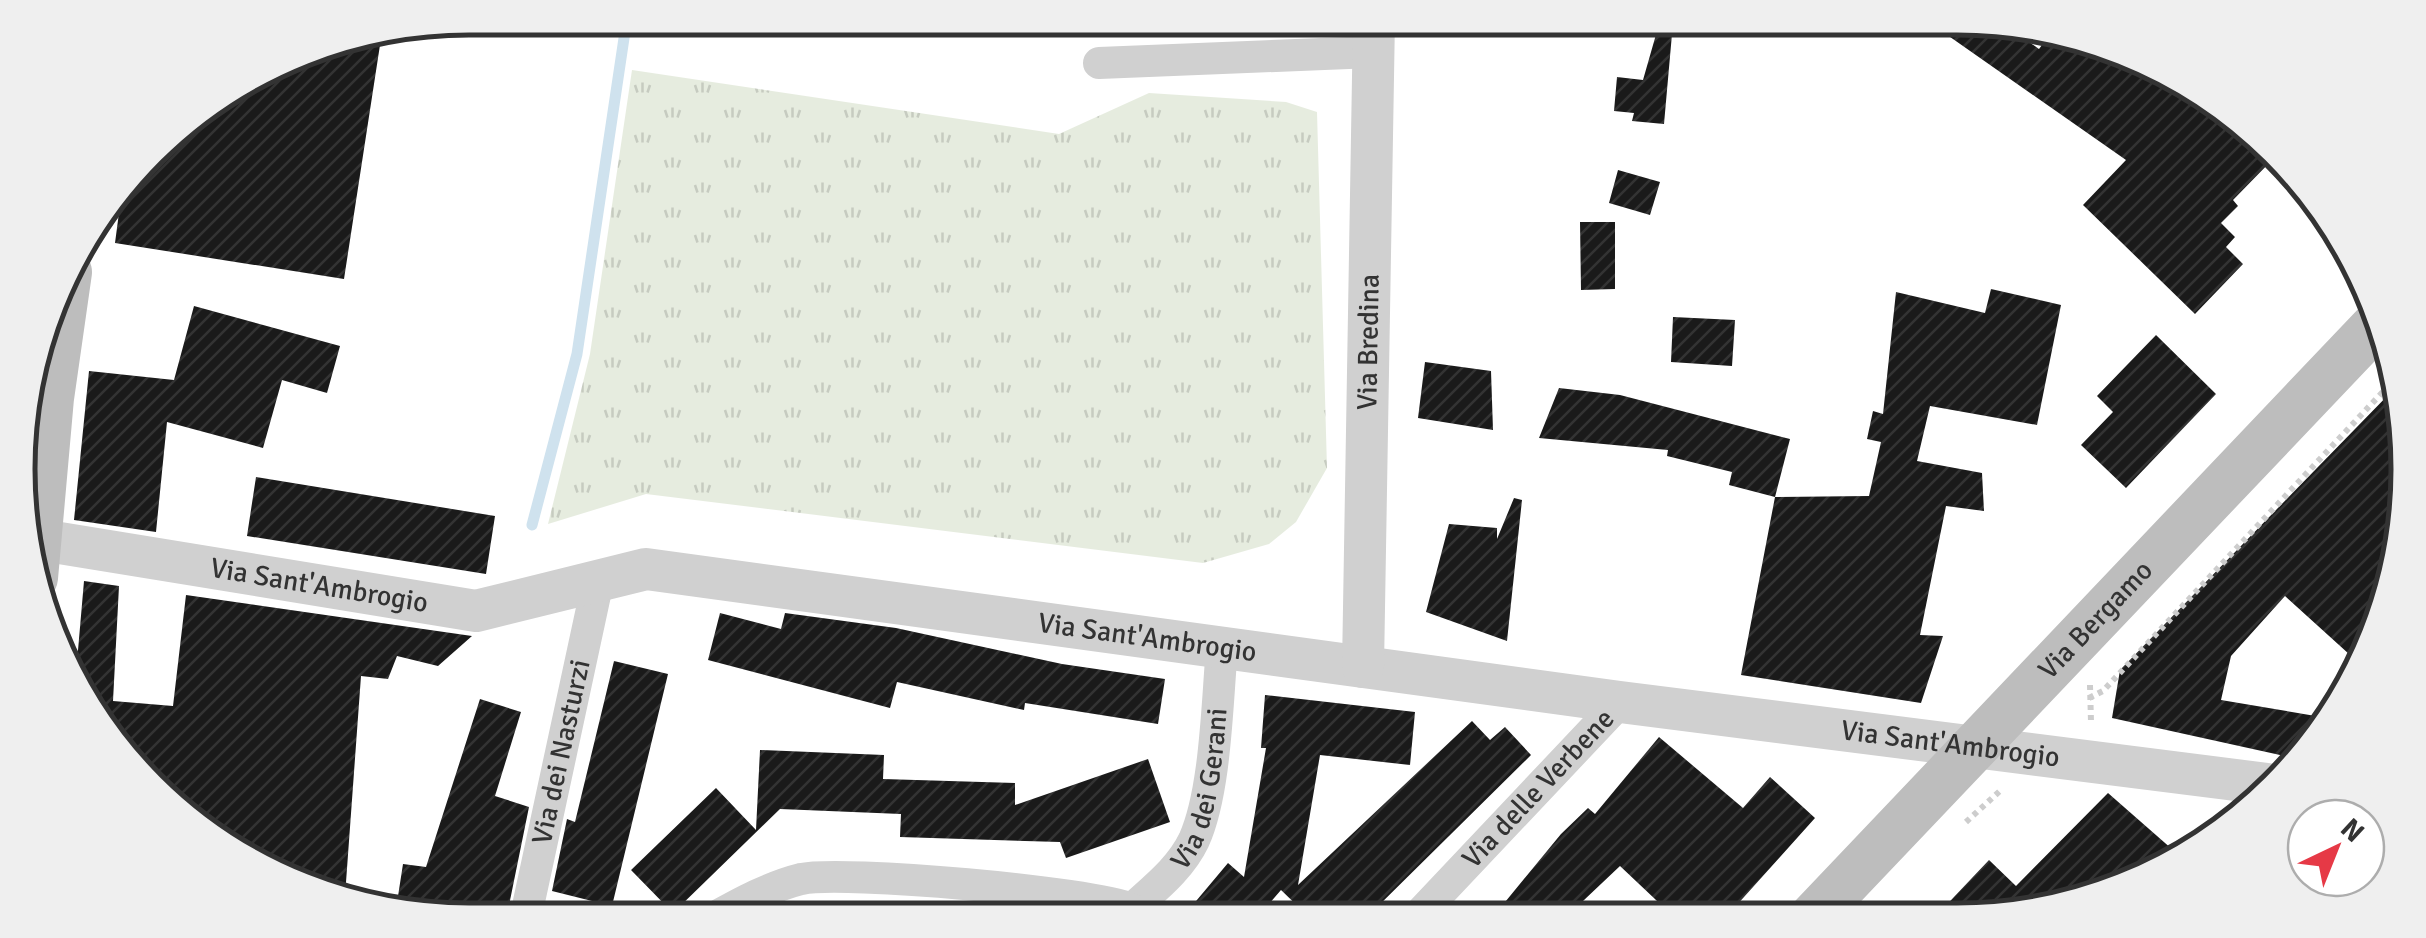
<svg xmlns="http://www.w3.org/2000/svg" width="2426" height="938" viewBox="0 0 2426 938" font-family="Signika,sans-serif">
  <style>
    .park { fill: url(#park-tufts) }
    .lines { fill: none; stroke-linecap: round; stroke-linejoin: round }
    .stream { stroke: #cfe2ee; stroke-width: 11 }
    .building { fill: url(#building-hatch) }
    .path { stroke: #cdcdcd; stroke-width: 6; stroke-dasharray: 5 5; stroke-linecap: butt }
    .minor { stroke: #d0d0d0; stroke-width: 32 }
    .tertiary { stroke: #d0d0d0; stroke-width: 42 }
    .secondary { stroke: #bdbdbd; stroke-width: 48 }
    .labels { text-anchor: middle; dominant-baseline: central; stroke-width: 10; stroke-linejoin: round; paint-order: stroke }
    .street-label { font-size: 28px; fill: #333; stroke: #fff }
    .rim { fill: none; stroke: #333; stroke-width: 5 }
  </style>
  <defs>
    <pattern id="park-tufts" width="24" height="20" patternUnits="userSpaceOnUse" patternTransform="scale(2.5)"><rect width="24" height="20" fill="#e6ecdf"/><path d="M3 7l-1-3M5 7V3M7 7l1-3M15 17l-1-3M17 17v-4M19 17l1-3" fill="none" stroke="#c6cbc0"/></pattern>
    <pattern id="building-hatch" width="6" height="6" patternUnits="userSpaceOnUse" patternTransform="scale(2.5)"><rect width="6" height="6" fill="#1a1a1a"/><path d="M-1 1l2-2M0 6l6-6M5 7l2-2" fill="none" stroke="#333"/></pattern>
  </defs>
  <rect width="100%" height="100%" fill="#fff"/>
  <path class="park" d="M632,70L1059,134L1149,93L1286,102L1317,112L1327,468L1296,522L1269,544L1203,563L646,494L548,524L590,354Z"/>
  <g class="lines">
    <path class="stream" d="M532,525L577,354L627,18"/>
  </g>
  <path class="building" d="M1923,18L2005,25L2039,49L2051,33L2061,35L2092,57L2105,43L2254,129L2275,157L2233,200L2238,206L2221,223L2235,237L2226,247L2243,264L2195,314L2083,205L2126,160Z
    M1657,31L1672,34L1664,124L1632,121L1634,113L1614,111L1617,77L1643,80Z
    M382,32L344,279L115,243L122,190L172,129L323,42Z
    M1618,170L1660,182L1650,215L1609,203Z
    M1580,222H1615V289L1581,290Z
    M1991,289L2061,305L2037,425L1930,406L1917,461L1982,473L1984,511L1946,506L1920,635L1943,636L1921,703L1741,675L1775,497L1869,496L1881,442L1867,439L1873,411L1883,414L1896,292L1985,313Z
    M194,306L340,346L327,393L282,380L263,448L167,422L156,532L74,520L89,371L174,380Z
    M1673,317L1735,320L1732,366L1671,362Z
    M2156,335L2216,394L2126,488L2081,445L2113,412L2097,396Z
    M1425,362L1491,371L1493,430L1418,418Z
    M1559,388L1620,395L1790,439L1775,497L1729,485L1732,472L1667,456L1668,450L1539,438Z
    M2394,389L2407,439L2385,614L2360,664L2285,596L2231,656L2221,700L2333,719L2298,759L2112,718L2120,670Z
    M256,477L495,516L486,574L247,536Z
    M1514,498L1522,500L1507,641L1426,612L1449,524L1497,528V539Z
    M84,581L119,586L113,701L173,706L186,595L472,636L438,666L397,656L388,679L361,676L345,896L319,894L194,827L78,695L75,685Z
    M720,613L781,629L785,613L896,628L1062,664L1165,679L1158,724L1025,703L1024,710L897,682L890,708L708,660Z
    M614,661L668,674L612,906L552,891L567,819L575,822Z
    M1265,695L1415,712L1410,765L1320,755L1298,885L1472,721L1490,740L1505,727L1531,755L1366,918H1310L1281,890L1257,918L1181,919L1228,863L1244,877L1266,748H1261Z
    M480,699L521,712L495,796L529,807L506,920H469L396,909L403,864L426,867Z
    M1659,737L1743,808L1770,777L1815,818L1726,917H1674L1620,866L1565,918H1492L1561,834L1588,808L1595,814Z
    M760,750L884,755L883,779L1015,783V805L1148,759L1170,822L1066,858L1060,842L900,837L901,814L780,809L673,913L631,870L716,788L756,830Z
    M2108,793L2181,857L2156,874L2016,917H1935L1989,860L2016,886Z"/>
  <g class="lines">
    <path class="path" d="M2090,685L2091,722
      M2089,698L2103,691L2392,382
      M1966,822L2001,790"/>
    <g class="minor">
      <path d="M1099,63L1373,52"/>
      <path id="s1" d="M1132,909C1155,888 1180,869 1194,840C1216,791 1217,702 1222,648"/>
      <path id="s2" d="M1416,918L1620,702"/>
      <path id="s3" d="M525,920L598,581"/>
      <path d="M710,920C739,904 769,887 801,879C842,870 1093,892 1131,909C1133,910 1139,916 1142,919"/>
    </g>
    <g class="tertiary">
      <path id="s4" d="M35,539L476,611L646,569L1620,702L2275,785"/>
      <path id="s5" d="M1363,667L1374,18"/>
    </g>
    <g class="secondary">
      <path d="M34,578L50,398L68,272"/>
      <path id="s6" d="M1813,917L2377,324"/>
    </g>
  </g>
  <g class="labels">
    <g class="street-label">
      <text stroke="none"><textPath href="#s5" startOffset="325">Via Bredina</textPath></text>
      <text stroke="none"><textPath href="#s4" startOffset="288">Via Sant'Ambrogio</textPath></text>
      <text stroke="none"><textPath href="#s6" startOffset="410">Via Bergamo</textPath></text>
      <text stroke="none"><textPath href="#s4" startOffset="1128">Via Sant'Ambrogio</textPath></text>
      <text stroke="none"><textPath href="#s4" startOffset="1938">Via Sant'Ambrogio</textPath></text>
      <text stroke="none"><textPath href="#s3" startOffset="172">Via dei Nasturzi</textPath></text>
      <text stroke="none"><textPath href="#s1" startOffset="145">Via dei Gerani</textPath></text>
      <text stroke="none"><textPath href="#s2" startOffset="178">Via delle Verbene</textPath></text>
    </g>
  </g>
  <path d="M0 0H2426V938H0ZM469 35H1957A434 434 0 0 1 2391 469V469A434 434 0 0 1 1957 903H469A434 434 0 0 1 35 469V469A434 434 0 0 1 469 35Z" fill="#efefef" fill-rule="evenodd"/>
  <path class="rim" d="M469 35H1957A434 434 0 0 1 2391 469V469A434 434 0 0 1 1957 903H469A434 434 0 0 1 35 469V469A434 434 0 0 1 469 35Z"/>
  <g transform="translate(2336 848) rotate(43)"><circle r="48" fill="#ffffff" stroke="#adadad" stroke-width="2.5"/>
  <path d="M0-8L18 38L0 25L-18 38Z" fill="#e63946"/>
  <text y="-15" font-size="28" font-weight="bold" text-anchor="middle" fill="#333333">N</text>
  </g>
</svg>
